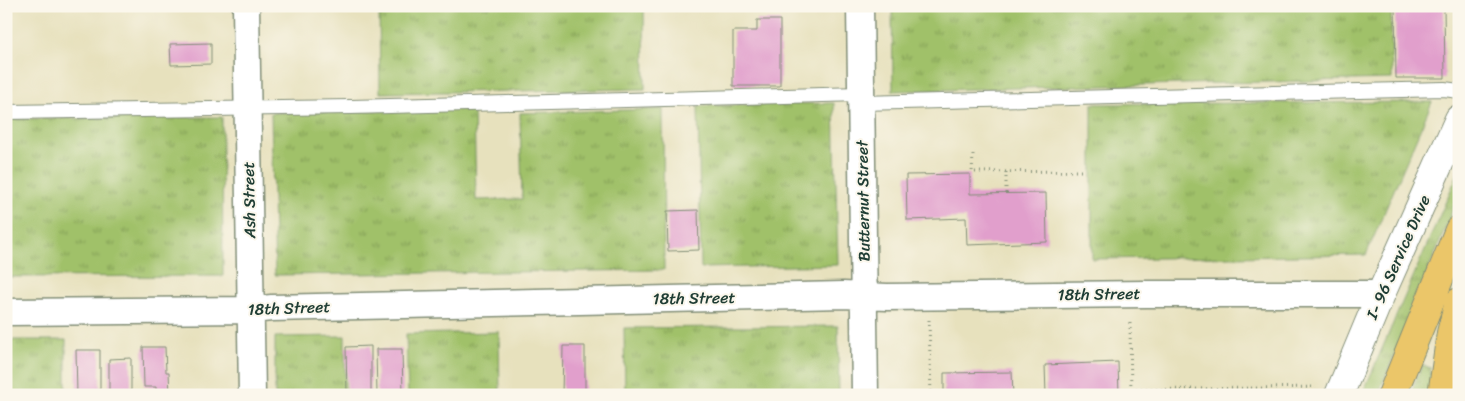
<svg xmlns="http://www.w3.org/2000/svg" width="1465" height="401" viewBox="0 0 1465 401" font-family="Sriracha,sans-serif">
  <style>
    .grass { fill: url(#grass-tufts); stroke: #607f4e }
    .building { fill: #e19fcc }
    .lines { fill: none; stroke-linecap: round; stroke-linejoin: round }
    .service-casing { stroke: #838f78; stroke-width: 16 }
    .minor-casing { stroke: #838f78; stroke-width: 29 }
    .tertiary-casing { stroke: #838f78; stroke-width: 30 }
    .motorway-casing { stroke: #838f78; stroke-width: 30 }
    .path { stroke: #838f78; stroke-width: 3; stroke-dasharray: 1 4; stroke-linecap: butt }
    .service { stroke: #fff; stroke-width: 14 }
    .minor { stroke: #fff; stroke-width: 26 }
    .tertiary { stroke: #fff; stroke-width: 28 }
    .motorway { stroke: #ebc669; stroke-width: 28 }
    .labels { text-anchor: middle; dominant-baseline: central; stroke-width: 4; stroke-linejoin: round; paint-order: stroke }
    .street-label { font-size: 16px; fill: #1f3d34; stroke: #fbf7ec }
  </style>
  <defs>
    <pattern id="grass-tufts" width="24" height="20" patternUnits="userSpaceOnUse" patternTransform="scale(1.25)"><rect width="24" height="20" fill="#a0c169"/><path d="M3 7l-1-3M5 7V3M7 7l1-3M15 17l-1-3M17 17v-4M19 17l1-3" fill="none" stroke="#829e57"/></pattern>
  </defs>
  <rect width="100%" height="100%" fill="#fbf7ec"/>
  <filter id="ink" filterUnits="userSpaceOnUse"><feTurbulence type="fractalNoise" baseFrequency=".02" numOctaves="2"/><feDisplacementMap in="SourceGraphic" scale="10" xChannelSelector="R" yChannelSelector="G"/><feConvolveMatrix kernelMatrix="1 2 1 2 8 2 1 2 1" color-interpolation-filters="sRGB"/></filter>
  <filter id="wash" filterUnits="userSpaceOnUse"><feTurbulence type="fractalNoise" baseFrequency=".0096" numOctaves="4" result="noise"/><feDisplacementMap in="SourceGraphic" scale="20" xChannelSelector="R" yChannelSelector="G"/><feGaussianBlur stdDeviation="1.12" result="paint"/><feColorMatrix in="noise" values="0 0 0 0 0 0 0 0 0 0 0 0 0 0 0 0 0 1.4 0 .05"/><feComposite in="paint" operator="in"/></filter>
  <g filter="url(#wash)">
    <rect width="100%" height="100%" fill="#e7e1bd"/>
    <path class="grass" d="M379,6H644L645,89L380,93Z
      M892,6H1391L1392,79L893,91Z
      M1432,102L1366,255L1092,259V104Z
      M834,103L838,265L701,268L698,106Z
      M474,108L476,200L522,199L520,113L663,109L664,270L275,275L271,113Z
      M222,117L223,276L6,277V119Z
      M1459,171V194L1378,395H1362Z
      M838,326L839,395H625L624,328Z
      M499,332L500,395H408L406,334Z
      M345,336V395H275V337Z
      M6,340H66V395H6Z
      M1422,365L1431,368L1429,395H1410Z"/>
    <g id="blocks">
      <path class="building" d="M1395,6H1444L1445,78H1396Z
        M757,20H780V86H733V31H757Z
        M211,43V64L171,65L170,44Z
        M970,174V194L1046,193L1047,242L967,245L966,218L907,220L906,175Z
        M698,210L699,250L668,251L667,211Z
        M371,346V395H347L346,347Z
        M563,346H585V395H562Z
        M143,347H165L166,372H169L170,395H156V387H144Z
        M376,349H402L403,395H377Z
        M76,350H100V395H77Z
        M131,358V395H109V359Z
        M1118,362L1119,395H1046L1045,365Z
        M1012,372L1013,395H944V373Z"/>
    </g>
  </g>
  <g filter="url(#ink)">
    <use href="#blocks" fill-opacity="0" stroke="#838f78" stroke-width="1"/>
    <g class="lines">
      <g class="service-casing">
        <path id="service" d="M861,103L1444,89L1459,91
          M6,112L351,107L861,94"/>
      </g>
      <g class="minor-casing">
        <path id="minor" d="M246,6L252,395
          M860,6L865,395
          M6,312L251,310L272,308L843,295L887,297L1147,294H1381"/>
      </g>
      <g class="tertiary-casing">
        <path id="tertiary" d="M1339,395L1381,294L1459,119"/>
      </g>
      <g class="motorway-casing">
        <path id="motorway" d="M1392,395L1459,230
          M1442,395L1451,333L1459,302"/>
      </g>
      <path class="path" d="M973,155L972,172L1082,171
        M1006,172V194
        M929,320L931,395
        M1130,323L1131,395
        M1131,390L1316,387"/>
      <use href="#service" class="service"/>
      <use href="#minor" class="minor"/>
      <use href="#tertiary" class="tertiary"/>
      <use href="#motorway" class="motorway"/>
    </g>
  </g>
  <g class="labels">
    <g class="street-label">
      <text transform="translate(249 200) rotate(-91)">Ash Street</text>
      <text transform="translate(863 201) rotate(-91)">Butternut Street</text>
      <text transform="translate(1398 257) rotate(-66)">I- 96 Service Drive</text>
      <text transform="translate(1099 294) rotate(-1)">18th Street</text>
      <text transform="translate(694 298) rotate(-1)">18th Street</text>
      <text transform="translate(289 308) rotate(-2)">18th Street</text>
    </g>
  </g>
  <rect width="1465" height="401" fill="none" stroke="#fbf7ec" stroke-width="25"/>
</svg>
